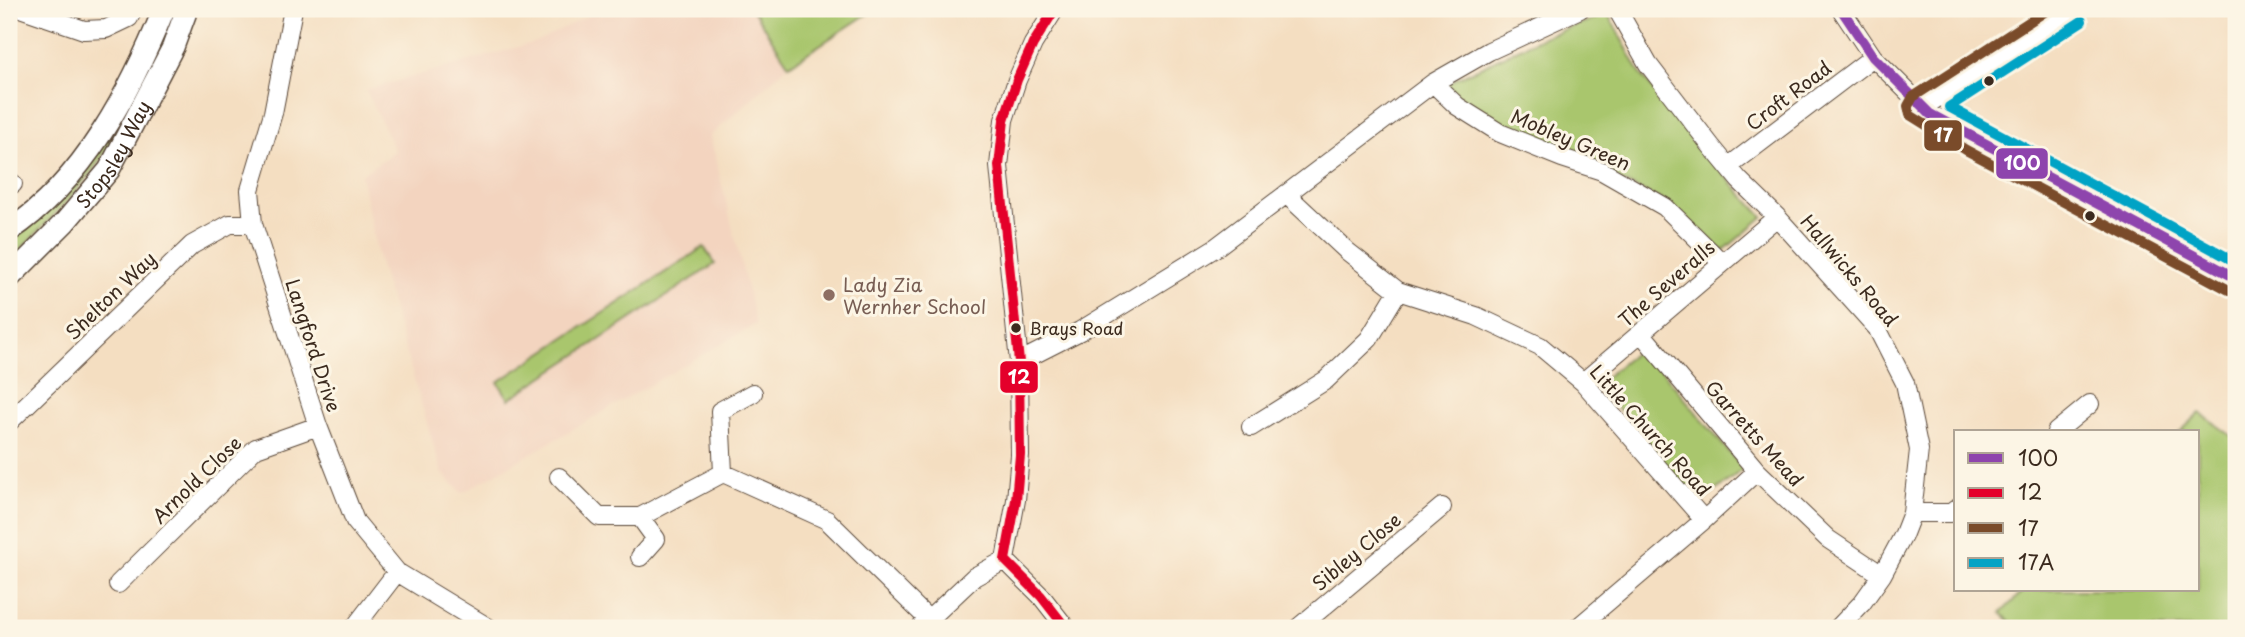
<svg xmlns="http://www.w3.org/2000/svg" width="2245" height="637" viewBox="0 0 2245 637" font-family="'Playpen Sans',sans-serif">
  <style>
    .built { fill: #f3d4bf }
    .green { fill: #a9c66d; stroke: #727846; stroke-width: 2 }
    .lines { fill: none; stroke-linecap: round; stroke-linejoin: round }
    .minor-casing { stroke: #574536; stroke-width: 20 }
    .major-casing { stroke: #574536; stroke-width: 24 }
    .minor { stroke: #fff; stroke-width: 18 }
    .major { stroke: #fff; stroke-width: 21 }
    .bus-1-casing { stroke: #fcf5e5; stroke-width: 16 }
    .bus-2-casing { stroke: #fcf5e5; stroke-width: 16 }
    .bus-3-casing { stroke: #fcf5e5; stroke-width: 16 }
    .bus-4-casing { stroke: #fcf5e5; stroke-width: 16 }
    .bus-1 { stroke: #8e44ad; stroke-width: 10 }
    .bus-2 { stroke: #e4002b; stroke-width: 10 }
    .bus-3 { stroke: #7a4b2a; stroke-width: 10 }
    .bus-4 { stroke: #03a3c5; stroke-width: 10 }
    .bus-dot { fill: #3b2a1e; stroke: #fcf5e5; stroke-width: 2.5 }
    .education-dot { fill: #8d6e63; stroke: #fcf5e5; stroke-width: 2.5 }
    .labels { text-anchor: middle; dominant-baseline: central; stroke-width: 6; stroke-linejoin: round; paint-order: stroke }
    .bus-label { font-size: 17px; fill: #3b2a1e; stroke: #fcf5e5; text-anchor: start }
    .street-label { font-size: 19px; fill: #3b2a1e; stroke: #fcf5e5 }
    .education-label { font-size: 19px; fill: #785e54; stroke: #fcf5e5; text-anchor: start }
    .line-badge { stroke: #fcf5e5; stroke-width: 2.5 }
    .badge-label { font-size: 19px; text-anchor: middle; font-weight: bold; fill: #fff }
  </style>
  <rect width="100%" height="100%" fill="#fcf5e5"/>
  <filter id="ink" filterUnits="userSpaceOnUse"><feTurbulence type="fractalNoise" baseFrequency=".0143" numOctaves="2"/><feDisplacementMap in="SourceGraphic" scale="14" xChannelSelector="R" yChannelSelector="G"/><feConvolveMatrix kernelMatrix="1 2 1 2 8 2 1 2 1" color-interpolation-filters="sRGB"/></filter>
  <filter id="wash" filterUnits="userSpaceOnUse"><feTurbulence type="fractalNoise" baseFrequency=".00686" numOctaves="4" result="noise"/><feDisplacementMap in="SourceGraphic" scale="28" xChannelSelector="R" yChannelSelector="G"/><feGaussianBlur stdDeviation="1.57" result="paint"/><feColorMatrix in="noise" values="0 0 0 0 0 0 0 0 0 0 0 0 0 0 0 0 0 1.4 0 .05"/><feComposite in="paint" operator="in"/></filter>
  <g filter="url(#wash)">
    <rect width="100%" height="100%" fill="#f4dec1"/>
    <path class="built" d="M595,9H752L789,65L710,136L756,324L462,493L442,473L379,262L361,175L395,151L366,90L536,42L585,17Z"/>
    <path class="green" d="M172,9H178L175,20C148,75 124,131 86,179C63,208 35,234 9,261V242L61,198Z
      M752,9H875L789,65Z
      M1608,14L1640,73L1693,140L1763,217L1723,251L1670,204L1504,126L1466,105L1445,84L1543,37Z
      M704,247L715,264L509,399L498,382Z
      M1642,347L1743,469L1700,503L1597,384Z
      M2200,413L2236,439V628H2017L2001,613L2024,590H2198V432H2180Z"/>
  </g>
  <g filter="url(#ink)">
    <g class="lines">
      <g class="minor-casing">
        <path id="minor" d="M23,9L84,30L106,29L129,18L133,9
          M293,9L273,113L250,190L253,224L318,426L355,521L397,572L489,628
          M1055,9L1033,44L1017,80L1004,120L999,166L1019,362L1020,455L1016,500L1005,560L1041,596L1066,628
          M1617,9L1648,64L1711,146L1739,180L1777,217L1877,328L1905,383L1919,450L1912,513L1903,536L1882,575L1862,603L1838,628
          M1841,9L1873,57L1930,114L2236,278
          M1433,83L1457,106L1500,133L1562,158L1602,171L1665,207L1722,263
          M1922,108L2074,9
          M1728,167L1873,57
          M9,180L13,184
          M1286,194L1347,251L1398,291L1476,316L1540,346L1583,382L1704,520
          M1641,333L1757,471L1828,539L1882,575
          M1019,362L1080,331L1215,248L1433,83L1489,51L1580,9
          M1583,382L1777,217
          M9,422L192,245L230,224H253
          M1251,427L1326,380L1369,339L1398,291
          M2056,432L2090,404
          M723,473L720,411L753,393
          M559,477L599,517H640L723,473L827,520L929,620
          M1912,513H1951L1956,509
          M640,517L656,539L640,557
          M118,584L256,448L318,426
          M921,627L974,577L1005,560
          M354,628L397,572
          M1298,628L1442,507
          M1577,628L1704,520L1757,471"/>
      </g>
      <g class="major-casing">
        <g id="major">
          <path d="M9,231C84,181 131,90 164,9"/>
          <path id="s1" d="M9,278L65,222L109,170L173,47L187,9"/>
        </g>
      </g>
      <use href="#minor" class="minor"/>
      <use href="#major" class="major"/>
      <g class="bus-1-casing">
        <path id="bus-1" d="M1841,9L1873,57L1930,114L2236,278"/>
      </g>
      <g class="bus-2-casing">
        <path id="bus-2" d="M1055,9L1033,44L1017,80L1004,120L999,166L1019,362L1020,455L1016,500L1005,560L1041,596L1066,628"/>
      </g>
      <g class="bus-3-casing">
        <path id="bus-3" d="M2049,9L1913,97L1908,106L1910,115L1966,150L2229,290"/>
      </g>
      <g class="bus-4-casing">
        <path id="bus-4" d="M2082,21L1949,107L2236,262"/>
      </g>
      <use href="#bus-1" class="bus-1"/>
      <use href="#bus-2" class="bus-2"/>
      <use href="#bus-3" class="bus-3"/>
      <use href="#bus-4" class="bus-4"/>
    </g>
  </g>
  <g class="bus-dot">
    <circle cx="1989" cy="81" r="6"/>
    <circle cx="2090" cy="216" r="6"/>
    <circle cx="1016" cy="328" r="6"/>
  </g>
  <circle class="education-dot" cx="829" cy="295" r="7"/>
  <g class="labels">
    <g class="bus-label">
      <text x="1029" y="328">Brays Road</text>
    </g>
    <g class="street-label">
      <text transform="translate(1788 95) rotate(-37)">Croft Road</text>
      <text transform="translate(1571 139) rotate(23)">Mobley Green</text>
      <text stroke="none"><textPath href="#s1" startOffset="163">Stopsley Way</textPath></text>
      <text transform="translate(1850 270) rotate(50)">Hallwicks Road</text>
      <text transform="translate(1666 283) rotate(-41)">The Severalls</text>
      <text transform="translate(110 295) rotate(-44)">Shelton Way</text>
      <text transform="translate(314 345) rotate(72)">Langford Drive</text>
      <text transform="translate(1651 430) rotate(48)">Little Church Road</text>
      <text transform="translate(1755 433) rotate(48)">Garretts Mead</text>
      <text transform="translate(196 479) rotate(-44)">Arnold Close</text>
      <text transform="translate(1356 551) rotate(-40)">Sibley Close</text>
    </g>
    <g class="education-label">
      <text x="843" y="284">Lady Zia<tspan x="843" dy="22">Wernher School</tspan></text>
    </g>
  </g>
  <g class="line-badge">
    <rect x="1923" y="119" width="40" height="33" rx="7" fill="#7a4b2a"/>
    <rect x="1995" y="147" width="54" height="33" rx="7" fill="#8e44ad"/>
    <rect x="999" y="360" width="40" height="34" rx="7" fill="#e4002b"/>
  </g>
  <g class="badge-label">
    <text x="1943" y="142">17</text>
    <text x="2022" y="170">100</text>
    <text x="1019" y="384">12</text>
  </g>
  <rect width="2245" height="637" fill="none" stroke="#fcf5e5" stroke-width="35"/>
  <rect x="1954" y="430" width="245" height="161" fill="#fcf5e5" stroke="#afa495" stroke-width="2"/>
  <rect x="1968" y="453" width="35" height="10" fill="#8e44ad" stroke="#afa495" stroke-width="2"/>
  <text x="2018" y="466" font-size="21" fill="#3b2a1e">100</text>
  <rect x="1968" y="488" width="35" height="10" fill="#e4002b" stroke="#afa495" stroke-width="2"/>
  <text x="2018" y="500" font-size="21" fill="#3b2a1e">12</text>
  <rect x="1968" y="523" width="35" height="10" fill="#7a4b2a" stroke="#afa495" stroke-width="2"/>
  <text x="2018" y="536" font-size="21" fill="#3b2a1e">17</text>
  <rect x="1968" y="558" width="35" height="10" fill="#03a3c5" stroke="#afa495" stroke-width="2"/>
  <text x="2018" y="570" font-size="21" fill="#3b2a1e">17A</text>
</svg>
